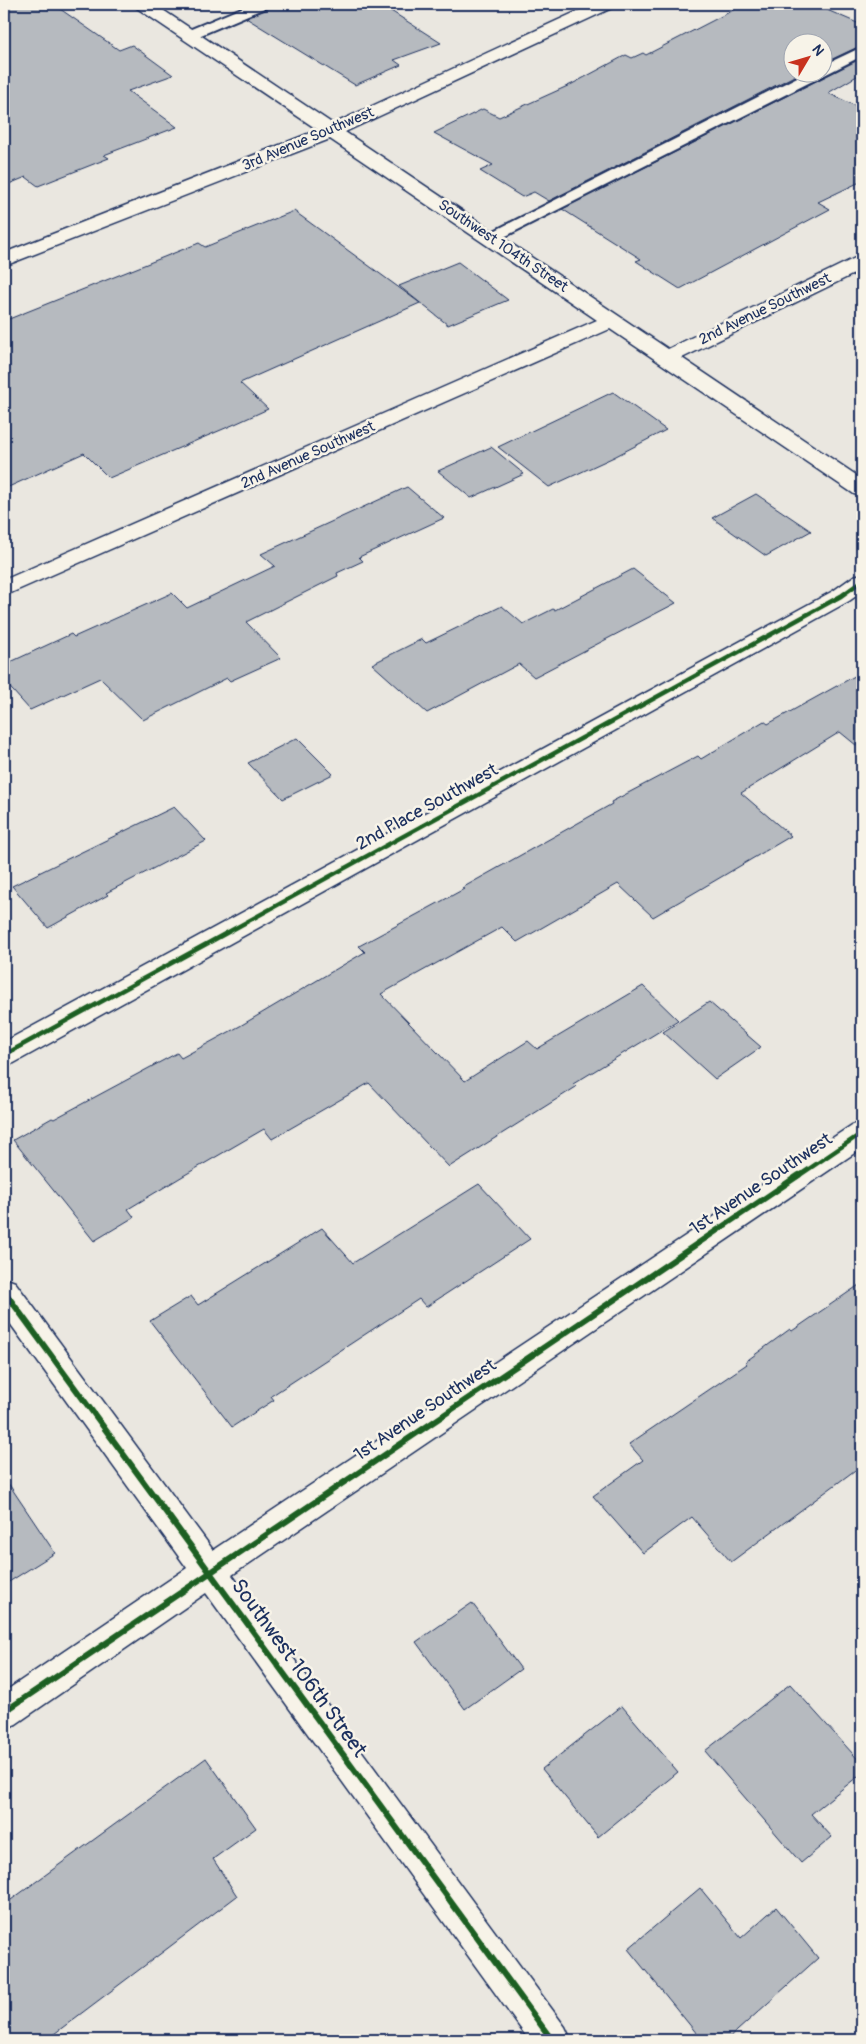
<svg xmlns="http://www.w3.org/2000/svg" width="866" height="2044" viewBox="0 0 866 2044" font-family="Pangolin,sans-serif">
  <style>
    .building { fill: #b6babf; stroke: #1b2f5e }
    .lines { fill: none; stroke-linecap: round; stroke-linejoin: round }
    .lane-casing { stroke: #1b2f5e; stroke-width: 4 }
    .street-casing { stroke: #1b2f5e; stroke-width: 3 }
    .lane { fill: #f7f3e8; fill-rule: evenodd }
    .street { fill: #f7f3e8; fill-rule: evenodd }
    .cycleway-far1-casing { stroke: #f7f3e8; stroke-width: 8 }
    .cycleway-casing { stroke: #f7f3e8; stroke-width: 9 }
    .cycleway-far1 { stroke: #1b5e20; stroke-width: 4.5 }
    .cycleway { stroke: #1b5e20; stroke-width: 6 }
    .labels { text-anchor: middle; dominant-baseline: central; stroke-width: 5; stroke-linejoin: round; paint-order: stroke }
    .far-street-label { font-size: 15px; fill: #1b2f5e; stroke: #f7f3e8 }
    .street-label { font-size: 18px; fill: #1b2f5e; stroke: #f7f3e8 }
    .near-street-label { font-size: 21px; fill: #1b2f5e; stroke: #f7f3e8 }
  </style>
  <rect width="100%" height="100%" fill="#eae7e0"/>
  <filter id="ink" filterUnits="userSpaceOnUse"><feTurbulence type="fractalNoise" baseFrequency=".02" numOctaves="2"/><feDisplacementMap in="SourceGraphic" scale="10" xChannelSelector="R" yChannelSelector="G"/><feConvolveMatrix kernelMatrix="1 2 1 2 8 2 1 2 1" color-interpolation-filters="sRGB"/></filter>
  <g filter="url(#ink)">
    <path class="building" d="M4,4H53L119,50L132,45L173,75L128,91L177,127L104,155L109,158L38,186L26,177L4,186Z
      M271,4H380L441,43L394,60L401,65L355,85L246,18L268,9Z
      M745,4H813L862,25V45L824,63V42H794V72H802L549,201L534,192L522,197L480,171L493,165L434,133L483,109L499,117L572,84L626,55L632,58L643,53L646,55Z
      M862,58V73L828,93L862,109V181L818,202L830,209L680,289L636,261L641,259L562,209Z
      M294,211L420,303L240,383L268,409L235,424L109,478L84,453L4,489V321L199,243L205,247Z
      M458,262L508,300L448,325L399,286Z
      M613,392L666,430L614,457L549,487L498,447Z
      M491,447L524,474L471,498L438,471Z
      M407,487L444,518L359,557L363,561L337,573L338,576L246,622L281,658L230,681L227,678L143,720L100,678L30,710L4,681V665L71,634L74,637L172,593L187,608L275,566L261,554Z
      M756,494L811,531L766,556L712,518Z
      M633,569L676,603L534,677L519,664L427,713L372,664L422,639L426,643L502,606L523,624L553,609L555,610Z
      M862,672V750L840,732L741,793L791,836L653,917L618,884L517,942L502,927L381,994L465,1081L528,1041L537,1049L643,986L678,1020L573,1084L576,1087L449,1167L369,1083L272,1139L264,1129L183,1176L128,1209L134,1217L94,1241L13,1140L52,1118L54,1119L177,1053L181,1058L240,1026L365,952L359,946L464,889L462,888L612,804L611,802L698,756L701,759L764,721L768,724Z
      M297,738L333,774L283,799L248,763Z
      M174,807L206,841L106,893L108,895L48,928L12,886Z
      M709,1002L761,1047L715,1079L663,1032Z
      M479,1184L530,1239L426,1307L419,1299L271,1396L274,1400L232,1427L150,1321L191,1296L198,1305L322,1228L353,1263Z
      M862,1283V1465L731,1562L692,1517L643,1553L593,1496L643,1460L629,1444L747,1364L745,1362L790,1329L792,1331Z
      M4,1477L55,1553L4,1585Z
      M472,1603L521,1669L465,1709L416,1642Z
      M790,1684L862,1764V1773L811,1814L832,1837L801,1863L705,1751Z
      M622,1706L678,1772L598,1837L542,1769Z
      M206,1758L256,1828L213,1859L237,1896L46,2040H4V1905Z
      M700,1888L741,1938L776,1907L818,1958L727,2040H702L628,1949Z"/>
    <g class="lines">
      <g class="lane-casing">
        <path id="lane" d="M251,4H269L267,7L194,38L189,39L182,35L184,32Z
          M862,47V56L496,241H486L483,238L486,235L807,72H824V65Z"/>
      </g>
      <g class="street-casing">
        <path id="street" d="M134,4H154L333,124L593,4H614L612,8L345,132L668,349L855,258L862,256V270L682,358L862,479V496L854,494L610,329L4,596V580L597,320L330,139L4,266V253L318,130L137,8Z
          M862,574V592L849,601L14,1063L4,1066V1042L833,591L854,576Z
          M862,1122V1148L232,1575L565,2027L571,2040H529L206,1593L16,1724L4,1729V1692L187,1568L4,1315V1278L15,1282L213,1550L852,1125Z"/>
      </g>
      <use href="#lane" class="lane"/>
      <use href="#street" class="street"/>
      <g class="cycleway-far1-casing">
        <path id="cycleway-far1" d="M4,1055L841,596L862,581
          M797,1177L862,1133"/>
      </g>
      <g class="cycleway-casing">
        <path id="cycleway" d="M4,1291L552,2040
          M4,1712L799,1175"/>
      </g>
      <use href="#cycleway-far1" class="cycleway-far1"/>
      <use href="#cycleway" class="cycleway"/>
    </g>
  </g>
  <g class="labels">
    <g class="far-street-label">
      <text transform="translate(308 139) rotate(-23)">3rd Avenue Southwest</text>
      <text transform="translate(503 246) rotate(34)">Southwest 104th Street</text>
      <text transform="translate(765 309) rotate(-26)">2nd Avenue Southwest</text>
      <text transform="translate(308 455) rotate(-24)">2nd Avenue Southwest</text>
    </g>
    <g class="street-label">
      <text transform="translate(427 807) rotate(-29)">2nd Place Southwest</text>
      <text transform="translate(761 1184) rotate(-34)">1st Avenue Southwest</text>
      <text transform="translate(425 1410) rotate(-34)">1st Avenue Southwest</text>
    </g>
    <g class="near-street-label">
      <text transform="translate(299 1668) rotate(54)">Southwest 106th Street</text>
    </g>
  </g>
  <rect width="866" height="2044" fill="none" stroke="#f7f3e8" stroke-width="20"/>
  <rect x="10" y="10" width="846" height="2024" fill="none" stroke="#1b2f5e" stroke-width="2" filter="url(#ink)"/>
  <g transform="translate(808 58) rotate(52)"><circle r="24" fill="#f7f3e8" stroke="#9fa5b1"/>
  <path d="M0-4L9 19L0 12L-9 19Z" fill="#c8321e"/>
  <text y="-8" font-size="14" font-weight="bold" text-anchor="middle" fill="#1b2f5e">N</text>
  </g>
</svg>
